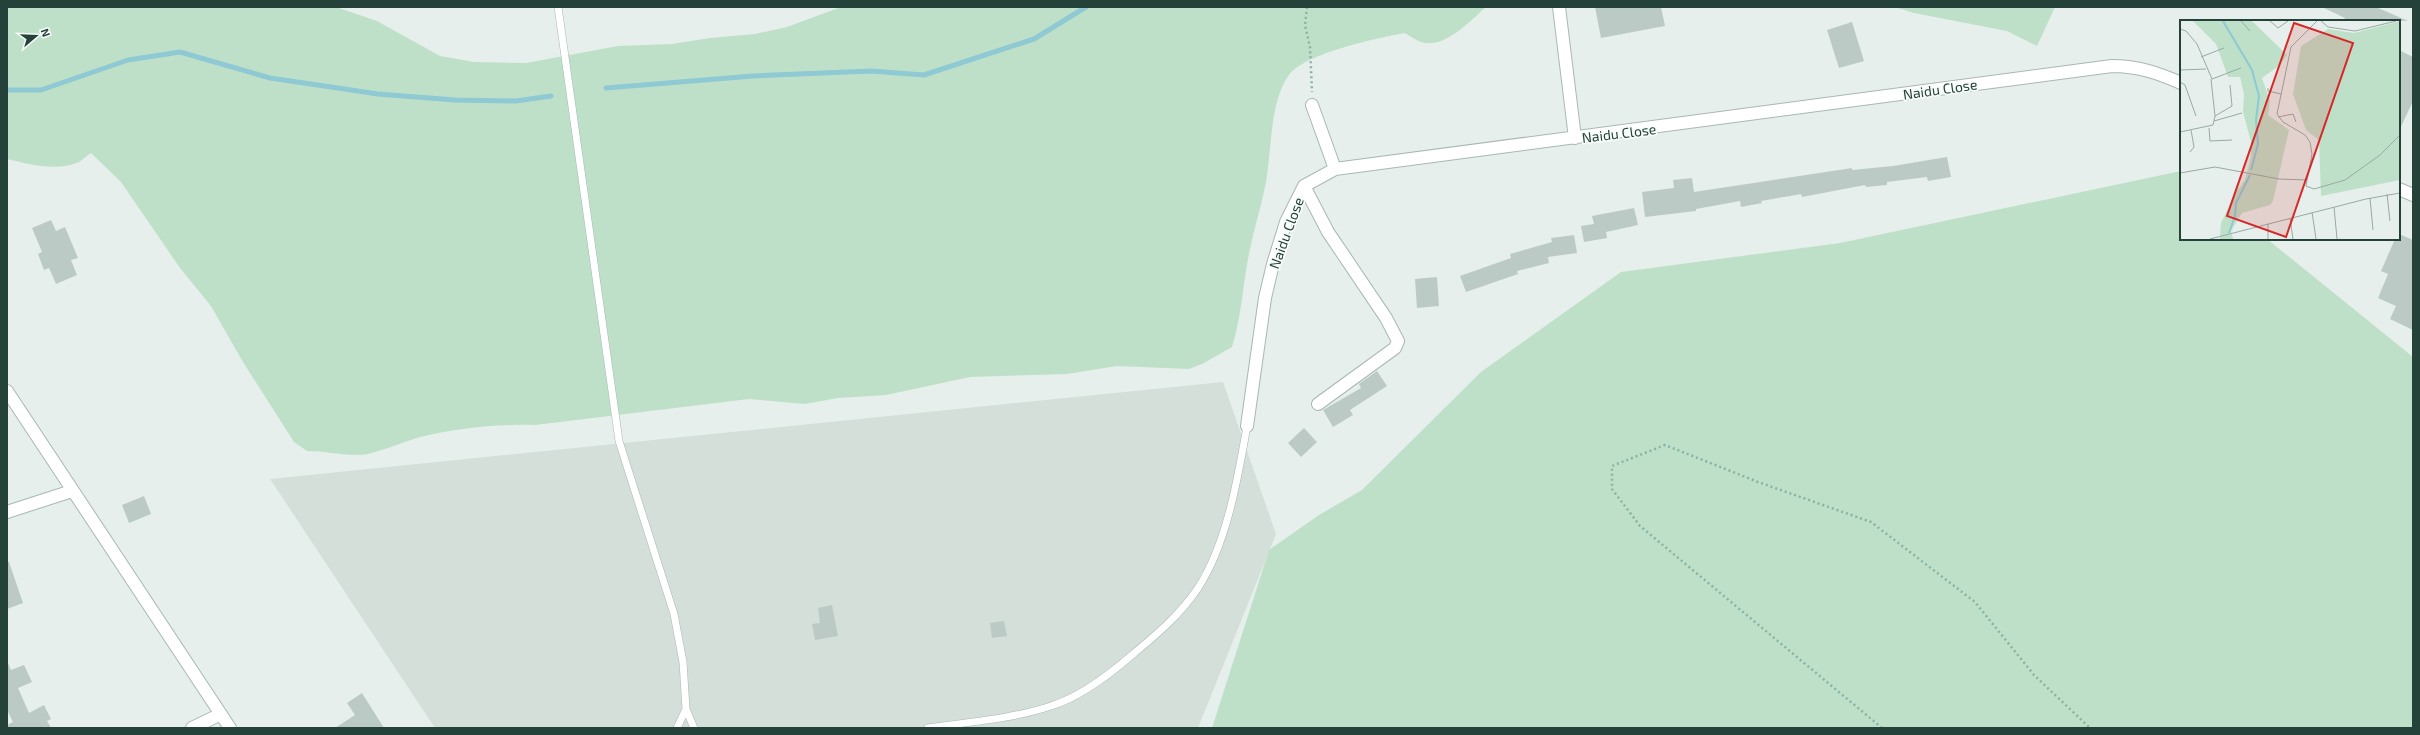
<svg xmlns="http://www.w3.org/2000/svg" width="2420" height="735" viewBox="0 0 2420 735" font-family="'Exo 2',sans-serif">
  <style>
    .built { fill: #d4dfda }
    .green { fill: #bfe0c8 }
    .lines { fill: none; stroke-linecap: round; stroke-linejoin: round }
    .stream { stroke: #8ec9d4; stroke-width: 5 }
    .building { fill: #bbcac4 }
    .lane-casing { stroke: #a8b8b2; stroke-width: 8 }
    .street-casing { stroke: #a8b8b2; stroke-width: 14 }
    .path { stroke: #86b3a5; stroke-width: 2.5; stroke-dasharray: 2 3; stroke-linecap: butt }
    .lane { stroke: #fff; stroke-width: 7 }
    .street { stroke: #fff; stroke-width: 12 }
    .labels { text-anchor: middle; dominant-baseline: central; stroke-width: 3.5; stroke-linejoin: round; paint-order: stroke }
    .street-label { font-size: 14px; fill: #24423a; stroke: #f7fbf9 }
    .inset-river { fill: none; stroke: #8ec9d4; stroke-width: 2 }
    .inset-road { fill: none; stroke: #98aaa4; stroke-width: 1 }
    .view { fill: #d62828; fill-opacity: 0.15; stroke: #d62828; stroke-width: 2 }
    .inset-edge { fill: none; stroke: #24423a; stroke-width: 2 }
  </style>
  <rect width="100%" height="100%" fill="#e6efeb"/>
  <path class="built" d="M1223,382L1276,534L1198,728H435L270,479Z"/>
  <path class="green" d="M7,7H336L377,21L440,56L474,62L526,63L618,46L672,44L710,38L755,34L787,27L841,7H1486C1471,20 1444,50 1421,42C1416,40 1410,36 1405,33C1378,38 1305,53 1289,75C1269,102 1272,154 1265,187C1261,208 1254,228 1250,249C1243,281 1242,315 1232,347L1204,363L1189,369L1117,366L1067,374L970,377L886,395L838,398L805,404L749,399L535,425C498,424 454,428 417,438C401,443 384,450 368,454C347,457 327,451 307,451L294,442L243,362L211,306L180,268L121,182L91,153C87,155 83,160 79,162C56,172 29,164 7,159Z
    M2055,7L2037,46L2007,31L1914,13L1898,8Z
    M2181,171V239H2267L2413,357V728H1212L1269,550L1319,515L1362,490L1481,372L1621,272L1840,243Z"/>
  <g class="lines">
    <path class="stream" d="M606,88L753,76L871,71L924,75L1034,39L1086,7
      M7,90H41L128,60L180,52L270,78L378,94L455,100L516,101L551,96"/>
  </g>
  <path class="building" d="M1595,7H1661L1665,26L1601,38Z
    M2322,7H2376L2408,21H2343L2345,18Z
    M1852,22L1864,61L1839,68L1827,30Z
    M2399,50L2413,57V101L2399,131Z
    M1947,157L1951,177L1928,181L1927,177L1887,182V185L1866,187L1865,185L1802,197L1801,194L1761,201L1762,203L1741,207L1740,201L1696,209V211L1645,217L1642,192L1674,188L1673,180L1692,178L1694,192L1852,168V170L1893,166Z
    M1634,208L1638,225L1606,232L1607,238L1584,242L1581,226L1594,224L1592,216Z
    M51,220L56,231L65,227L78,258L71,260L77,275L56,284L49,268L44,270L38,254L42,252L32,228Z
    M2399,234L2413,240V330L2390,319L2396,306L2378,298L2388,274L2381,271L2395,239H2399Z
    M1574,235L1577,253L1548,257L1549,263L1517,271L1518,274L1466,292L1460,276L1511,258L1510,254L1552,242L1551,238Z
    M1437,277L1439,306L1417,308L1415,279Z
    M1377,371L1387,386L1350,410L1353,415L1333,427L1323,410L1361,388L1359,384Z
    M1304,428L1317,442L1301,457L1288,443Z
    M144,496L151,514L129,523L122,505Z
    M7,562H9L23,603L7,609Z
    M832,605L838,636L815,640L812,624L820,623L818,608Z
    M1004,621L1007,636L992,638L990,623Z
    M7,661L11,670L24,665L32,682L18,688L29,713L44,705L51,719L47,721L51,728H7V725L13,722L7,710Z
    M362,693L384,728H335L355,715L347,703Z"/>
  <g class="lines">
    <g class="lane-casing">
      <path id="lane" d="M558,7L619,441L674,614L683,662L686,709L694,728
        M677,728L686,709
        M928,728C968,722 1012,719 1051,706C1080,697 1109,675 1132,655C1156,635 1181,614 1198,588C1227,544 1238,477 1247,426"/>
    </g>
    <g class="street-casing">
      <path id="street" d="M1559,7L1575,138
        M1312,105L1335,169
        M1304,186L1328,232L1386,318L1398,341L1395,348L1318,404
        M2399,189L2413,195
        M7,391L230,728
        M1247,426L1265,298L1273,264L1286,222L1304,186L1335,169L2112,66C2138,66 2158,73 2181,83
        M7,512L72,491
        M192,728L221,714"/>
    </g>
    <path class="path" d="M1307,7L1305,25L1310,47L1312,92
      M1882,728L1640,526L1612,489V466L1665,445L1758,482L1871,522L1975,602L2034,675L2090,728"/>
    <use href="#lane" class="lane"/>
    <use href="#street" class="street"/>
  </g>
  <g class="labels">
    <g class="street-label">
      <text transform="translate(1940 89) rotate(-8)">Naidu Close</text>
      <text transform="translate(1619 133) rotate(-7)">Naidu Close</text>
      <text transform="translate(1286 233) rotate(-70)">Naidu Close</text>
    </g>
  </g>
  <g transform="translate(2180 20)">
    <rect width="220" height="220" fill="#e6efeb"/>
    <path d="M13,1H72L107,35L100,45L82,58L90,81L88,95L109,110L93,181L90,185L62,193L51,211L53,219H40L41,203L56,172L65,160L71,137V122L63,92L64,74L60,57H48L36,24ZM220,1V160L141,176L139,120L126,110L113,74L121,26L148,9L174,13Z" fill="#bfe0c8"/>
    <path class="inset-river" d="M43,1L72,50L79,76L76,100L78,124L71,150M49,213L55,196L56,183L70,155"/>
    <path class="inset-road" d="M61,1L70,11M90,1L98,8L108,1M137,1L111,27L97,94L103,102L125,115L130,122L132,134L126,166L134,169L165,160L200,135L220,115M141,1L148,7L175,11L216,1M0,9L6,11L17,24L32,59L61,48M21,37L44,28M0,50L26,49M0,62L5,65L16,96M88,68V71L101,74M35,96L52,86L50,65M98,97L113,94L116,102M34,101L62,93M29,108L30,121L52,120M0,112L33,105L35,96L31,59M10,132L14,127L11,110M0,153L35,147L99,159L127,160M207,174L210,201M190,178L193,210M154,187L157,219M132,192L136,219M110,198L113,219M30,219L186,179L220,173M88,219V204"/>
    <path class="view" d="M114,3L173,23L106,217L47,196Z"/>
    <rect width="220" height="220" class="inset-edge"/>
  </g>
  <rect width="2420" height="735" fill="none" stroke="#24423a" stroke-width="16"/>
  <g transform="translate(36 36) rotate(71)" stroke="#f7fbf9" stroke-width="3" paint-order="stroke">
  <path d="M0-3L7 15L0 10L-7 15Z" fill="#24423a"/>
  <text y="-6" font-size="11" font-weight="bold" text-anchor="middle" fill="#24423a">N</text>
  </g>
</svg>
